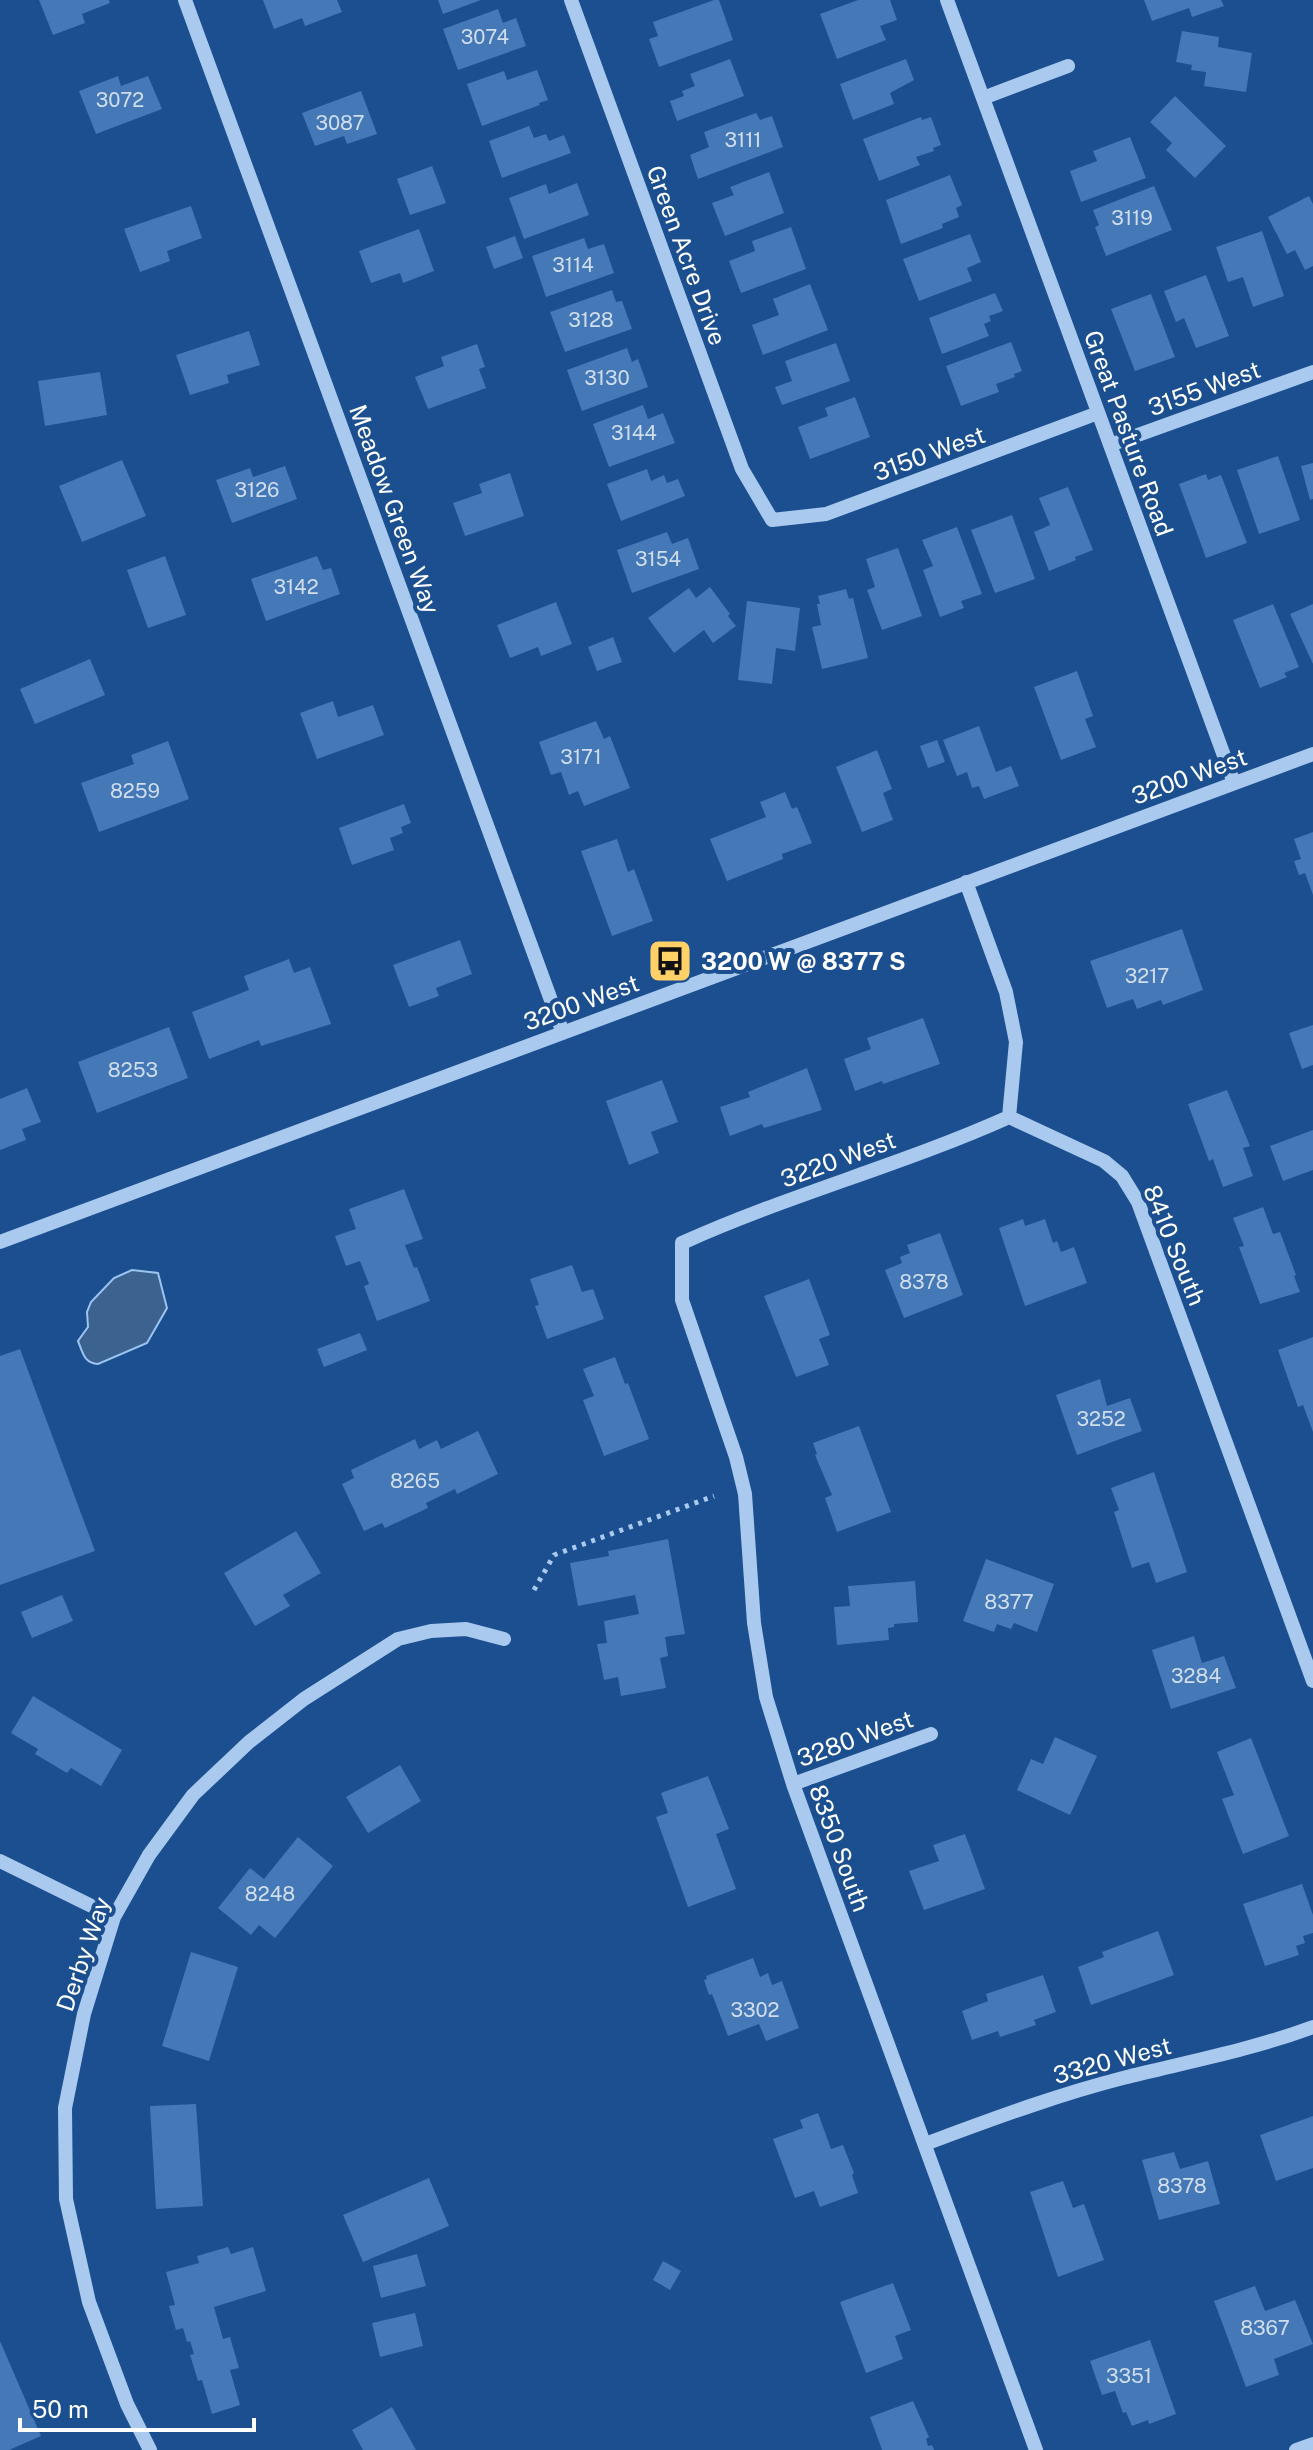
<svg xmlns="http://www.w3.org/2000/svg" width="1313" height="2450" viewBox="0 0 1313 2450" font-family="'Public Sans',sans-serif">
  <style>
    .water { fill: #3c6290; stroke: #9cc4f0; stroke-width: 2 }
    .building { fill: #4478b7 }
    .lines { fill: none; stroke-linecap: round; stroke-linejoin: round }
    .path { stroke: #a9c9ee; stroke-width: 5; stroke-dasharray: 4 6; stroke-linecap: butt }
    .minor { stroke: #a9c9ee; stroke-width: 14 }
    .labels { text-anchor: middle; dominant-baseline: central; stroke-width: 8; stroke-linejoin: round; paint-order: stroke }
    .number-label { font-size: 20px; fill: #d0dded }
    .street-label { font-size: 24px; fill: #fff; stroke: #1b4f8f }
    .poi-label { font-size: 24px; font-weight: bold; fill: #fff; stroke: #1b4f8f; text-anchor: start }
  </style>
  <rect width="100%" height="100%" fill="#1b4f8f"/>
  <path class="water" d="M132,1270L158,1273L167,1308L147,1343L98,1364C84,1363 83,1353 78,1341L88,1327L87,1312L91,1302L114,1278Z"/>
  <path class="building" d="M39,0H109L110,3L82,14L85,23L53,35Z
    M263,0H337L342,12L305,26L302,18L274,29Z
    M438,0H481L443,14Z
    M714,0H719L733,40L659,67L649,39L658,36L653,22Z
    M858,0H890L897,20L880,26L886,40L837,59L820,14Z
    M1144,0H1221L1224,6L1192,17L1189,8L1152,21Z
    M498,9L503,23L516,18L526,46L458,70L443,29Z
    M1182,31L1219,37L1218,47L1252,53L1246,92L1204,86L1206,72L1191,70L1192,65L1176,62Z
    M730,59L744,96L677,121L670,101L684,96L682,91L695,86L690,74Z
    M906,59L914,80L890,93L894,104L853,120L840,84Z
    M537,70L548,100L539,103L540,105L482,126L467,84L504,71L507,80Z
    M118,76L121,86L148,76L162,109L96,134L79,91Z
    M361,91L377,134L347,144L344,136L315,146L302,113Z
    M1175,96L1226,146L1195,178L1166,150L1172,143L1150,122Z
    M756,113L760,120L772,116L783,147L698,179L690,155L709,147L704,132Z
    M921,117L922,120L931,117L941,145L933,148L934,151L916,157L920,165L879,181L863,139Z
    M529,126L534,138L546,134L549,141L564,135L571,153L502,178L489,141Z
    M1130,137L1146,178L1081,202L1070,171L1097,161L1093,151Z
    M432,166L446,203L410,215L397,179Z
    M769,172L784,213L725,236L712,203L734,195L730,187Z
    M950,175L962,205L956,208L959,217L942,224L943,228L901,244L886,200Z
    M577,183L589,215L524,239L509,198L546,184L549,194Z
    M1154,186L1172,230L1106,256L1095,227L1099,225L1093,210Z
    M1309,196L1313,204V266L1305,270L1295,250L1287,254L1268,217Z
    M191,206L202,238L167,251L170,261L140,272L124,229Z
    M791,227L806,269L741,293L729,261L755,251L752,241Z
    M419,229L434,271L403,283L400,273L371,283L359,251Z
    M1262,231L1284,296L1253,307L1243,277L1228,282L1216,247Z
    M970,234L981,262L967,268L972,281L919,301L903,259Z
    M515,236L523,258L494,269L486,247Z
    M584,238L588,249L604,244L614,273L546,297L532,256Z
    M1206,275L1229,336L1196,348L1184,318L1176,322L1164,291Z
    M810,284L828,330L763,355L752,325L779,315L773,299Z
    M612,290L616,302L622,301L632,329L565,352L550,312Z
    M995,293L1003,311L989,316L991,321L984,324L989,336L942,354L929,318Z
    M1151,294L1175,357L1135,371L1111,309Z
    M249,331L260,365L227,375L229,383L190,395L176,355Z
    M1011,342L1022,371L1014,374L1015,377L996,384L999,392L961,406L946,366Z
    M836,343L850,381L782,405L775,387L792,381L785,361Z
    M477,344L485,367L479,369L486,388L428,409L415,377L444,366L441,357Z
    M627,348L632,362L638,359L648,387L582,411L567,370Z
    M100,372L107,415L45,426L38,381Z
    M855,397L870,437L810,459L798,427L828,416L825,408Z
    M643,405L648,419L663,413L675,443L609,467L593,424Z
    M1278,456L1300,520L1259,534L1237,470Z
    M122,460L146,516L82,542L59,486Z
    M1313,463V499L1310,500L1301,466Z
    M285,466L297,499L232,523L216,480L250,468L253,477Z
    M647,469L651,481L664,475L667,483L678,479L685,496L621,521L607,484Z
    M510,473L524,516L465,536L453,503L482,493L479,484Z
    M1206,474L1208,480L1221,475L1247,543L1206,558L1179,484Z
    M1068,487L1093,550L1075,557L1076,560L1049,571L1034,532L1050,525L1039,498Z
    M1012,515L1035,579L995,593L971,530Z
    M957,527L982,594L961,601L964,608L940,617L923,570L933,566L922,540Z
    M667,532L672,544L688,538L699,569L632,593L617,550Z
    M898,548L922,616L882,630L867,590L875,587L866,559Z
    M165,556L186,615L148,628L127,570Z
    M317,556L323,570L331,568L340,594L266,621L251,579Z
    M710,587L730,614L728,616L736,626L713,643L704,630L674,653L648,618L689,588L696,598Z
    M846,589L849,599L853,598L868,658L822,669L812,627L821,625L817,604H820L818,596Z
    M747,601L800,608L795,651L776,648L772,684L738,680Z
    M556,602L572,644L541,656L538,647L510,658L497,625Z
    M1273,604L1299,667L1284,673L1287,677L1260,688L1233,620Z
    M1313,604V664L1290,614Z
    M613,637L622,662L597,671L588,647Z
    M90,659L105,695L35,724L20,689Z
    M1077,671L1093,716L1085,719L1096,747L1061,760L1034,687Z
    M333,701L338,717L373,705L384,735L317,759L300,713Z
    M596,721L604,739L610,736L630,788L584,806L578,791L569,795L561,772L551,775L539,742Z
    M979,726L996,772L1011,766L1019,786L984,799L979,786L972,788L967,772L957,776L943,740Z
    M937,740L945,762L928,768L920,746Z
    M168,741L189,799L99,832L81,783L134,764L131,755Z
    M877,750L892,789L883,793L893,820L862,832L836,767Z
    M785,792L792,809L797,807L812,843L782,854L783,859L727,881L710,839L766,817L760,802Z
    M404,804L411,823L401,827L403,833L390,838L394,850L352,865L339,828Z
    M1313,832V895L1305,873L1299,875L1294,861L1301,859L1294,839Z
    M617,839L628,872L634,869L653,921L612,936L581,851Z
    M1182,929L1203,990L1163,1005L1161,1000L1137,1009L1133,999L1107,1008L1090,961Z
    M460,940L472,974L436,988L439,996L409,1007L393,965Z
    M289,959L294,973L310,967L331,1024L261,1046L259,1040L209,1059L192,1012L249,990L244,976Z
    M923,1018L940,1064L883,1084L882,1081L855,1091L844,1059L871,1049L867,1038Z
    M1313,1025V1065L1302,1069L1289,1033Z
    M169,1027L188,1078L97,1113L78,1062Z
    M807,1068L822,1110L764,1128L762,1124L730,1136L720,1107L750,1097L748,1092Z
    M662,1080L678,1122L651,1132L659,1153L629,1165L606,1101Z
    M27,1088L41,1122L22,1129L26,1140L0,1150V1099Z
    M1227,1090L1250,1146L1243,1148L1253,1176L1223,1187L1213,1159L1209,1161L1188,1104Z
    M1313,1130V1170L1283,1181L1270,1146Z
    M404,1189L423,1239L405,1245L414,1268L417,1267L430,1301L377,1321L364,1286L369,1284L360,1261L346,1266L335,1236L356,1229L349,1209Z
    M1263,1207L1273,1234L1280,1232L1296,1275L1294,1276L1300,1292L1260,1304L1239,1247L1244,1246L1233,1218Z
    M1023,1219L1025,1226L1045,1219L1053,1243L1057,1241L1061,1252L1074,1247L1087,1283L1025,1306L999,1228Z
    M940,1233L963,1295L904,1318L885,1270L902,1263L900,1257L910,1253L907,1245Z
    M572,1265L582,1292L593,1289L604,1319L547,1339L535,1306L539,1305L530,1279Z
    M809,1279L830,1335L819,1339L829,1365L796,1377L764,1296Z
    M360,1333L367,1350L324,1367L317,1349Z
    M1313,1337V1432L1303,1405L1298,1407L1278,1350Z
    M20,1349L95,1551L0,1585V1356Z
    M615,1357L625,1384L628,1383L649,1439L604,1456L583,1400L594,1396L583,1369Z
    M1100,1379L1107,1406L1130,1398L1142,1431L1077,1455L1056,1395Z
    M859,1426L891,1512L837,1532L825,1498L832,1495L815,1455L817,1454L813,1443Z
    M478,1431L498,1474L457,1494L455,1489L426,1503L428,1508L385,1528L382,1523L364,1531L342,1484L354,1478L351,1470L415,1439L419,1449L437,1440L441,1449Z
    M1154,1472L1187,1572L1156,1583L1149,1562L1132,1568L1114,1512L1119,1510L1111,1488Z
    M296,1531L321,1573L283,1595L290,1606L255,1626L224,1573Z
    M668,1539L685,1634L665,1637L668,1656L660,1658L666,1688L621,1696L618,1677L604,1680L597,1644L607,1643L604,1621L639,1614L635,1595L578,1606L570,1563L609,1556L608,1551Z
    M986,1559L1054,1584L1037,1632L1014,1623L1011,1629L997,1624L994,1632L963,1621Z
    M915,1581L918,1622L894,1624V1627L888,1628L889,1640L837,1645L834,1607L850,1606L848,1586Z
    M62,1595L73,1621L32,1638L21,1612Z
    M1194,1636L1202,1663L1224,1656L1236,1688L1171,1709L1152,1650Z
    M33,1696L122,1750L101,1786L71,1768L67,1773L35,1754L38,1749L11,1733Z
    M1055,1737L1097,1756L1070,1815L1017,1790L1031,1759L1043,1764Z
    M1251,1738L1289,1836L1243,1854L1222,1799L1234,1795L1217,1752Z
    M400,1765L421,1801L368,1833L346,1797Z
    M708,1776L729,1829L716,1834L736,1889L688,1907L656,1817L668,1813L661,1793Z
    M965,1834L985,1889L924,1910L909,1871L939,1861L933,1845Z
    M298,1837L333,1866L275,1938L259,1925L251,1935L218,1908L250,1868L264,1879Z
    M1302,1884L1313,1915V1933L1303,1936L1305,1943L1296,1946L1299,1955L1265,1966L1243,1904Z
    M1158,1931L1174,1975L1091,2005L1078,1967L1104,1957L1102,1952Z
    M191,1952L238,1967L209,2061L162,2046Z
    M753,1958L760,1977L768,1973L772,1985L782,1981L799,2028L766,2041L759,2024L728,2036L712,1994L709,1995L704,1980L707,1979L706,1976Z
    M1043,1975L1056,2012L1034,2020L1036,2025L1000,2037L998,2031L972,2040L962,2011L988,2001L986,1994Z
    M196,2104L203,2206L156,2209L150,2106Z
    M818,2113L831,2149L843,2145L854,2173L852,2175L858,2193L820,2207L814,2191L795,2198L773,2139L803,2128L800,2120Z
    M1313,2116V2168L1276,2181L1260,2135Z
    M1174,2152L1180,2169L1208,2161L1220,2204L1159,2220L1142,2160Z
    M429,2178L449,2226L363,2262L343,2215Z
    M1063,2181L1073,2208L1084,2204L1104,2260L1058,2277L1030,2192Z
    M228,2247L231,2254L253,2247L266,2291L214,2307L223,2339L230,2337L239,2368L230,2370L240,2405L212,2414L202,2380L198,2381L190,2355L194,2354L190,2341L187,2342L183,2328L176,2330L169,2306L175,2305L166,2272L199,2263L197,2256Z
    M417,2254L426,2286L381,2298L373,2266Z
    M663,2261L681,2271L670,2290L653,2280Z
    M893,2283L911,2330L895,2336L903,2359L866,2373L840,2302Z
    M1255,2286L1265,2311L1295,2300L1313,2344L1274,2359L1279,2375L1246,2387L1214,2301Z
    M415,2313L423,2346L380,2357L372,2323Z
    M1150,2340L1176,2414L1149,2424L1148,2420L1132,2426L1126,2412L1123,2413L1115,2391L1102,2395L1090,2361Z
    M0,2341L41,2436L9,2450H0Z
    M913,2401L929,2437L926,2439L928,2446L932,2445L934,2450H882L870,2417Z
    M392,2407L416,2450H363L352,2430Z"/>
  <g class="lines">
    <path class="path" d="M534,1590L554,1555L714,1496"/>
    <path class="minor" d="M185,0L563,1033
      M571,0L742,469L772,520L826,514L1098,413
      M947,0L1234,783
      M983,98L1068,66
      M1110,445L1313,372
      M966,882L1006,992L1016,1042L1009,1117L1104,1161L1122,1176L1138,1202L1313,1681
      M1009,1117C902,1165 788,1195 682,1243V1300L736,1457L745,1494L754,1623L766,1697L793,1784L1036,2450
      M0,1242L1313,754
      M793,1784L931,1734
      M0,1861L114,1917
      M925,2144C990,2120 1056,2095 1123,2078C1187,2062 1251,2050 1313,2027
      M150,2450L127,2404L89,2302L66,2199L65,2108L84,2014L114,1917L149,1855L193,1795L249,1742L304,1699L398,1639L431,1631L466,1629L504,1639
      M1296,2450L1313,2444"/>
  </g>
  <defs>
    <g id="bus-square" transform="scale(2.3)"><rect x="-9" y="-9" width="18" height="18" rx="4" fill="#ffd166" stroke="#1b4f8f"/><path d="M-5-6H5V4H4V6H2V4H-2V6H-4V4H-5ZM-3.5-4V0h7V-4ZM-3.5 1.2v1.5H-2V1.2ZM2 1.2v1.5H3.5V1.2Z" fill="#111"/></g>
  </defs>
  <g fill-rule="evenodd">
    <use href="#bus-square" x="670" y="961"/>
  </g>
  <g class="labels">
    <g class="number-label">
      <text x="485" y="37">3074</text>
      <text x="120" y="100">3072</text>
      <text x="340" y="123">3087</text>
      <text x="743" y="140">3111</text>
      <text x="1132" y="218">3119</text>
      <text x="573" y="265">3114</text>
      <text x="591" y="320">3128</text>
      <text x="607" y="378">3130</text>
      <text x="634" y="433">3144</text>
      <text x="257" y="490">3126</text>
      <text x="658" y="559">3154</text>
      <text x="296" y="587">3142</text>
      <text x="581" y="757">3171</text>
      <text x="135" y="791">8259</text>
      <text x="1147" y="976">3217</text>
      <text x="133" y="1070">8253</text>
      <text x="924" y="1282">8378</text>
      <text x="1101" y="1419">3252</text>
      <text x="415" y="1481">8265</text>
      <text x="1009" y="1602">8377</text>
      <text x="1196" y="1676">3284</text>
      <text x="270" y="1894">8248</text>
      <text x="755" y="2010">3302</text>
      <text x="1182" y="2186">8378</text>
      <text x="1265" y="2328">8367</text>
      <text x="1129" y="2376">3351</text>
    </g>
    <g class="street-label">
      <text transform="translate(687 255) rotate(70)">Green Acre Drive</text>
      <text transform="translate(1204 388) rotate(-20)">3155 West</text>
      <text transform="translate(1129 433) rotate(70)">Great Pasture Road</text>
      <text transform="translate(929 453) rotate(-20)">3150 West</text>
      <text transform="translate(395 509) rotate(70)">Meadow Green Way</text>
      <text transform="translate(1189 776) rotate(-20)">3200 West</text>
      <text transform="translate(581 1002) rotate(-20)">3200 West</text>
      <text transform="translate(838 1159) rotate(-20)">3220 West</text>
      <text transform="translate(1175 1245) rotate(68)">8410 South</text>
      <text transform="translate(855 1738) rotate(-20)">3280 West</text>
      <text transform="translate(840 1848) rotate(70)">8350 South</text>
      <text transform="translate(83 1954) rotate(-71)">Derby Way</text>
      <text transform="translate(1112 2060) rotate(-15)">3320 West</text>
    </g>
    <g class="poi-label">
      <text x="701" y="961">3200 W @ 8377 S</text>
    </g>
  </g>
  <path d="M20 2418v12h234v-12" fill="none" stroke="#ffffff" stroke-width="4"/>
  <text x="32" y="2418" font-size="24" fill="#ffffff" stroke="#1b4f8f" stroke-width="6" paint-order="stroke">50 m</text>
</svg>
